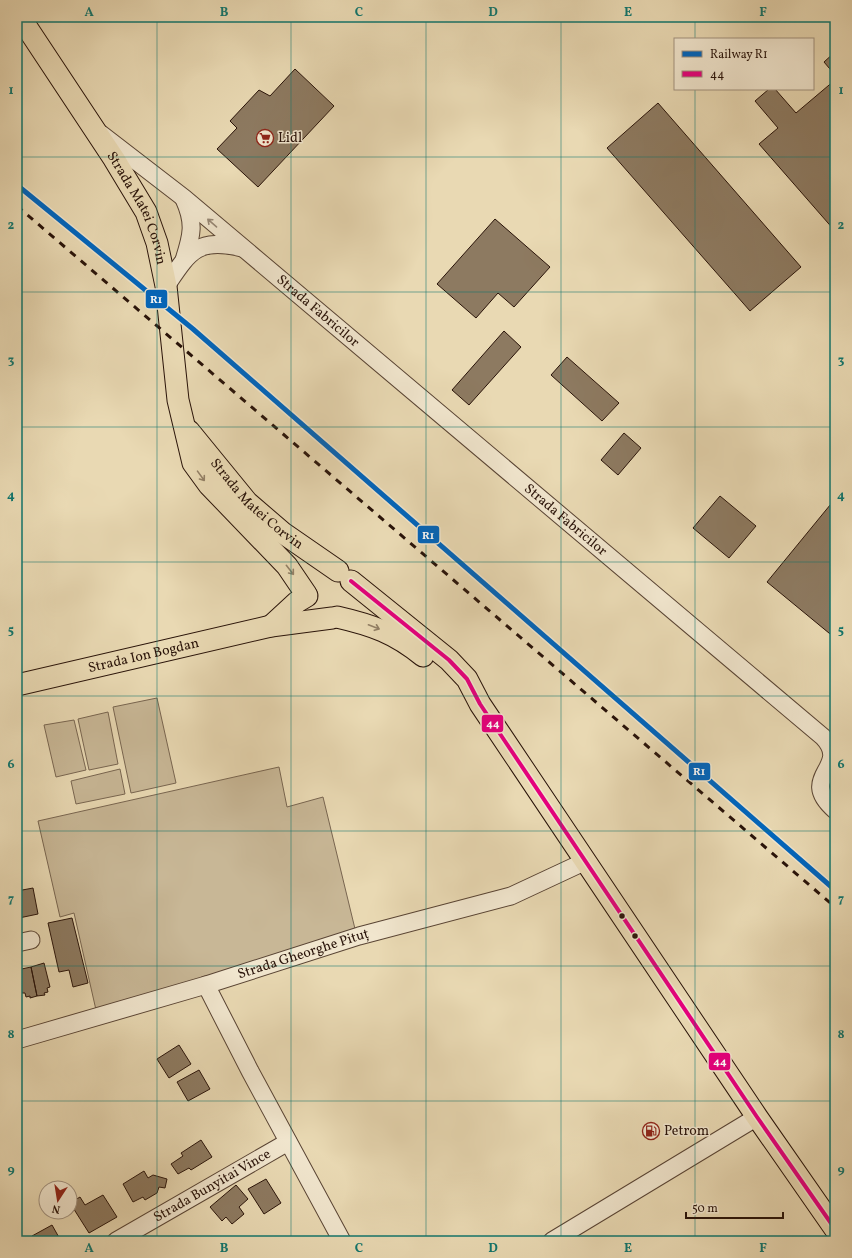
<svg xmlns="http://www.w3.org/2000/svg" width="852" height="1258" viewBox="0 0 852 1258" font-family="Vollkorn,serif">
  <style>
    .green { fill: #c8b796; stroke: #786550 }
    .building { fill: #8d7a61; stroke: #291309 }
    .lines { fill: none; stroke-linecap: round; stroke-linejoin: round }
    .minor-casing { stroke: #594434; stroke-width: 19 }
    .major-casing { stroke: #291309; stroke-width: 23 }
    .minor { stroke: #f1e6ce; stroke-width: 17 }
    .major { stroke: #e9d9b3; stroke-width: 21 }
    .rail { stroke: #291309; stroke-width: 3; stroke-dasharray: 7 7; stroke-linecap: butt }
    .bus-1-casing { stroke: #f1e6ce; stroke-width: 7 }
    .bus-1 { stroke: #e5007d; stroke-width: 4 }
    .rail-1-casing { stroke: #f1e6ce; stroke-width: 8 }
    .rail-1 { stroke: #0065bd; stroke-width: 5 }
    .oneway { stroke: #978775 }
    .oneway2 { stroke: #938066 }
    .grid { fill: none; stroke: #0f766e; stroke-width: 1; stroke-opacity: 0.55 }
    .bus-dot { fill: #291309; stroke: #f1e6ce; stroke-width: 1.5 }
    .labels { text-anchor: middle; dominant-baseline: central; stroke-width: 3; stroke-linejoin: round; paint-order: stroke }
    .poi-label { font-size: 14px; fill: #291309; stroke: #f1e6ce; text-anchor: start }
    .street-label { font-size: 14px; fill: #291309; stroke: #f1e6ce }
    .line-badge { stroke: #f1e6ce; stroke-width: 1.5 }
    .badge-label { font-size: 11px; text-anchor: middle; font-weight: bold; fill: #fff }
    .neatline { fill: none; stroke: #0f766e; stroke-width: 1.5 }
    .grid-label { font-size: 13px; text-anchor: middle; font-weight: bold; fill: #0f766e }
  </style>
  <rect width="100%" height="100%" fill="#e9d9b3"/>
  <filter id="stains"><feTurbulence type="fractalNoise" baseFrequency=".005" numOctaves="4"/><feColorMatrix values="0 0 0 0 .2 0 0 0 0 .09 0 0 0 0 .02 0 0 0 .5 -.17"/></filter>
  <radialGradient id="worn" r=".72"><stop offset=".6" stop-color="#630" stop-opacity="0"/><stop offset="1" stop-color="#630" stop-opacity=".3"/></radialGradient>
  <path class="green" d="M157,698L176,783L131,793L113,707Z
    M108,712L118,764L89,770L78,719Z
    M74,720L86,770L56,777L44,725Z
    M279,767L287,807L323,797L356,933L96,1010L74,913L60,917L38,821Z
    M120,769L125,794L76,804L71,781Z"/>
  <path class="building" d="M835,52V75L824,62Z
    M295,69L334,106L258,187L217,149L237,128L230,121L259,90L270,96Z
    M835,80V231L759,144L778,128L755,101L769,89H775L796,113Z
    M658,103L801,267L750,311L607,148Z
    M495,219L550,267L514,307L498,293L476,318L437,284Z
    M504,331L521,347L469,405L452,390Z
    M567,357L619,403L602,421L551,375Z
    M624,433L641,448L618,475L601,460Z
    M720,496L756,526L729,558L693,528Z
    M835,499V638L767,582Z
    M33,888L38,914L19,918L17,891Z
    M72,918L88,983L73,987L69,970L59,972L48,923Z
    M44,963L50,987L47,988L48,992L44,993L45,995L37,996L31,967Z
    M31,967L37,996L30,998V996L26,997L25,993H22L17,970Z
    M179,1045L191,1064L169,1078L157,1059Z
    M199,1070L210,1089L188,1101L177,1082Z
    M201,1140L212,1157L191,1170L189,1168L178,1174L171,1164L183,1156L181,1153Z
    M144,1171L148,1178L153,1175L167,1179L165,1188L159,1187L157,1193L145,1200L143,1197L133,1202L123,1184Z
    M266,1179L281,1203L264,1214L248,1189Z
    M236,1185L248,1199L239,1207L244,1214L232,1224L226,1217L222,1221L210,1207Z
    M103,1195L117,1217L89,1233L70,1203L80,1197L85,1205Z
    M52,1225L61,1241H32L34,1240L32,1236Z"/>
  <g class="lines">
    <g class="minor-casing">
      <g id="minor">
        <path id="s1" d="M101,134L184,198L823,737C852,768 796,776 835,810"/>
        <path d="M184,260C192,235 195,223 184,199"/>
        <path d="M166,286C189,252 197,237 242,248"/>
        <path d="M17,943L31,940"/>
        <path d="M206,985L250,1071L342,1241"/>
        <path id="s2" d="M17,1040L206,985L359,936L511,896L586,861"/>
        <path id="s3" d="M116,1241L288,1142"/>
        <path d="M552,1241L757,1117"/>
      </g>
    </g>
    <g class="major-casing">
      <g id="major">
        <path id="s4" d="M20,17L114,159L146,212L157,243L166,286L178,400L193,463L209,485L287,566L306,594"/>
        <path id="s5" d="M189,431L247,502L283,533L338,571"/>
        <path d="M351,581L449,660L467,679L480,704L757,1117L835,1229"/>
        <path d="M337,617C372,625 395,633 423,656"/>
        <path d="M271,626L297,602L307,596"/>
        <path id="s6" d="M17,685L271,626L332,618"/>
      </g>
    </g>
    <use href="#minor" class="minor"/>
    <use href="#major" class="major"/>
    <path class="rail" d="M17,206L835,907"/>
    <g class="bus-1-casing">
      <path id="bus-1" d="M351,581L449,660L467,679L480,704L757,1117L835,1229"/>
    </g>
    <use href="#bus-1" class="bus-1"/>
    <g class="rail-1-casing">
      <path id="rail-1" d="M17,185L193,329L835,890"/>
    </g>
    <use href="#rail-1" class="rail-1"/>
  </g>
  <defs><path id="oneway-shaft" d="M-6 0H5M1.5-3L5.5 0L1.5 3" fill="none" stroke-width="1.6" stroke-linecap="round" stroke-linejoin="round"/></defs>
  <use class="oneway" href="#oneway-shaft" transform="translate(212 223) rotate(-139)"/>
  <g class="oneway2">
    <use href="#oneway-shaft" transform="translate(201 476) rotate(54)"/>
    <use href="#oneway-shaft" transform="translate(290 570) rotate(52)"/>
    <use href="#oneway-shaft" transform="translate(374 627) rotate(21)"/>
  </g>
  <path class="grid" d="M157,17V1241M291,17V1241M426,17V1241M561,17V1241M695,17V39M695,89V1241M17,157H835M17,292H835M17,427H835M17,562H835M17,696H835M17,831H835M17,966H835M17,1101H835"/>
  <defs>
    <g id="supermarket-ring" transform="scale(0.9)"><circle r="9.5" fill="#f1e6ce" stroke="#8f2418" stroke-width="1.5"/><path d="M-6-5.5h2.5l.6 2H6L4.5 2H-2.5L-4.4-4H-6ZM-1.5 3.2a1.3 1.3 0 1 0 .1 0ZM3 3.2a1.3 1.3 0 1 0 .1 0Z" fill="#8f2418"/></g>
    <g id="fuel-ring" transform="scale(0.9)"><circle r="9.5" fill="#f1e6ce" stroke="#8f2418" stroke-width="1.5"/><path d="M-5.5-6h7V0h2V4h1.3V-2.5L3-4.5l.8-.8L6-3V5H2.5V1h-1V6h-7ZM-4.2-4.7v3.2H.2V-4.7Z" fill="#8f2418"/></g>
  </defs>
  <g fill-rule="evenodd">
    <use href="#supermarket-ring" x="265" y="138"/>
    <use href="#fuel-ring" x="651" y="1131"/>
  </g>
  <g class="bus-dot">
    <circle cx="622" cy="916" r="3.5"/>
    <circle cx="635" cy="936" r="3.5"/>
  </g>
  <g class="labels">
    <g class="poi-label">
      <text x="278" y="138">Lidl</text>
      <text x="664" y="1131">Petrom</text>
    </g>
    <g class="street-label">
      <text stroke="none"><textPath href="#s4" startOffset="225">Strada Matei Corvin</textPath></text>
      <text stroke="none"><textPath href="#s1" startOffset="280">Strada Fabricilor</textPath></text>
      <text stroke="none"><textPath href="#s5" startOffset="100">Strada Matei Corvin</textPath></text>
      <text stroke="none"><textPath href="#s1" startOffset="604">Strada Fabricilor</textPath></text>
      <text stroke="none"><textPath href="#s6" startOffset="130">Strada Ion Bogdan</textPath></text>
      <text stroke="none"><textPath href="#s2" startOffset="299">Strada Gheorghe Pituț</textPath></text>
      <text stroke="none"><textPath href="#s3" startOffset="111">Strada Bunyitai Vince</textPath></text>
    </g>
  </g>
  <g class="line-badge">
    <rect x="145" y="289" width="23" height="20" rx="4" fill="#0065bd"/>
    <rect x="417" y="525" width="23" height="19" rx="4" fill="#0065bd"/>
    <rect x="481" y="714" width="23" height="19" rx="4" fill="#e5007d"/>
    <rect x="688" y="762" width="23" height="19" rx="4" fill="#0065bd"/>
    <rect x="708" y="1052" width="23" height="19" rx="4" fill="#e5007d"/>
  </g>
  <g class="badge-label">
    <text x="156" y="303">R1</text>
    <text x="428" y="539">R1</text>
    <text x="493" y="727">44</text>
    <text x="699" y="775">R1</text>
    <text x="720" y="1065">44</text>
  </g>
  <rect width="852" height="1258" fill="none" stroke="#e9d9b3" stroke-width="44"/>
  <rect x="674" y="38" width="140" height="52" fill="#f1e6ce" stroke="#a1927f"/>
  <rect x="682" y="51" width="20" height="6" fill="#0065bd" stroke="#a1927f"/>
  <text x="710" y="58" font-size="12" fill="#291309">Railway R1</text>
  <rect x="682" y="71" width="20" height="6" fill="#e5007d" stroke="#a1927f"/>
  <text x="710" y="78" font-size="12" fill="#291309">44</text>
  <g transform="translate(58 1200) rotate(192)"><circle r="19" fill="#f1e6ce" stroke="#a1927f"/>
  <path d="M0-3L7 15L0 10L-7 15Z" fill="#8f2418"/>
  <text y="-6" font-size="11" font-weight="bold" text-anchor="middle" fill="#291309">N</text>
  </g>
  <path d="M686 1212v6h97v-6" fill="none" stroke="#291309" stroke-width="2"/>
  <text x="692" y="1212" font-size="12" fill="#291309" stroke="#f1e6ce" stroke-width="3" paint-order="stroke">50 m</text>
  <rect x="22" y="22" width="808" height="1214" class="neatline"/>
  <g class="grid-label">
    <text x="89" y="16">A</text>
    <text x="224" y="16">B</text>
    <text x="359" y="16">C</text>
    <text x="493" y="16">D</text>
    <text x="628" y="16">E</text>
    <text x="763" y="16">F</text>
    <text x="11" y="94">1</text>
    <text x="841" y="94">1</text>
    <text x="11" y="229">2</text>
    <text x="841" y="229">2</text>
    <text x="11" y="364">3</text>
    <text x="841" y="364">3</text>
    <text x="11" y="499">4</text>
    <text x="841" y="499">4</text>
    <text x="11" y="634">5</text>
    <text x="841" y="634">5</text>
    <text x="11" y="768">6</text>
    <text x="841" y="768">6</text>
    <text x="11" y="903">7</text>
    <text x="841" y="903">7</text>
    <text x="11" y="1038">8</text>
    <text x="841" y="1038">8</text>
    <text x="11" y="1173">9</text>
    <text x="841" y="1173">9</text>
    <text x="89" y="1252">A</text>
    <text x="224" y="1252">B</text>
    <text x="359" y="1252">C</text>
    <text x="493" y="1252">D</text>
    <text x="628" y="1252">E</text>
    <text x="763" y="1252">F</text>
  </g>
  <rect width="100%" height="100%" filter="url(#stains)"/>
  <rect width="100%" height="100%" fill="url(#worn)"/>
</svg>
